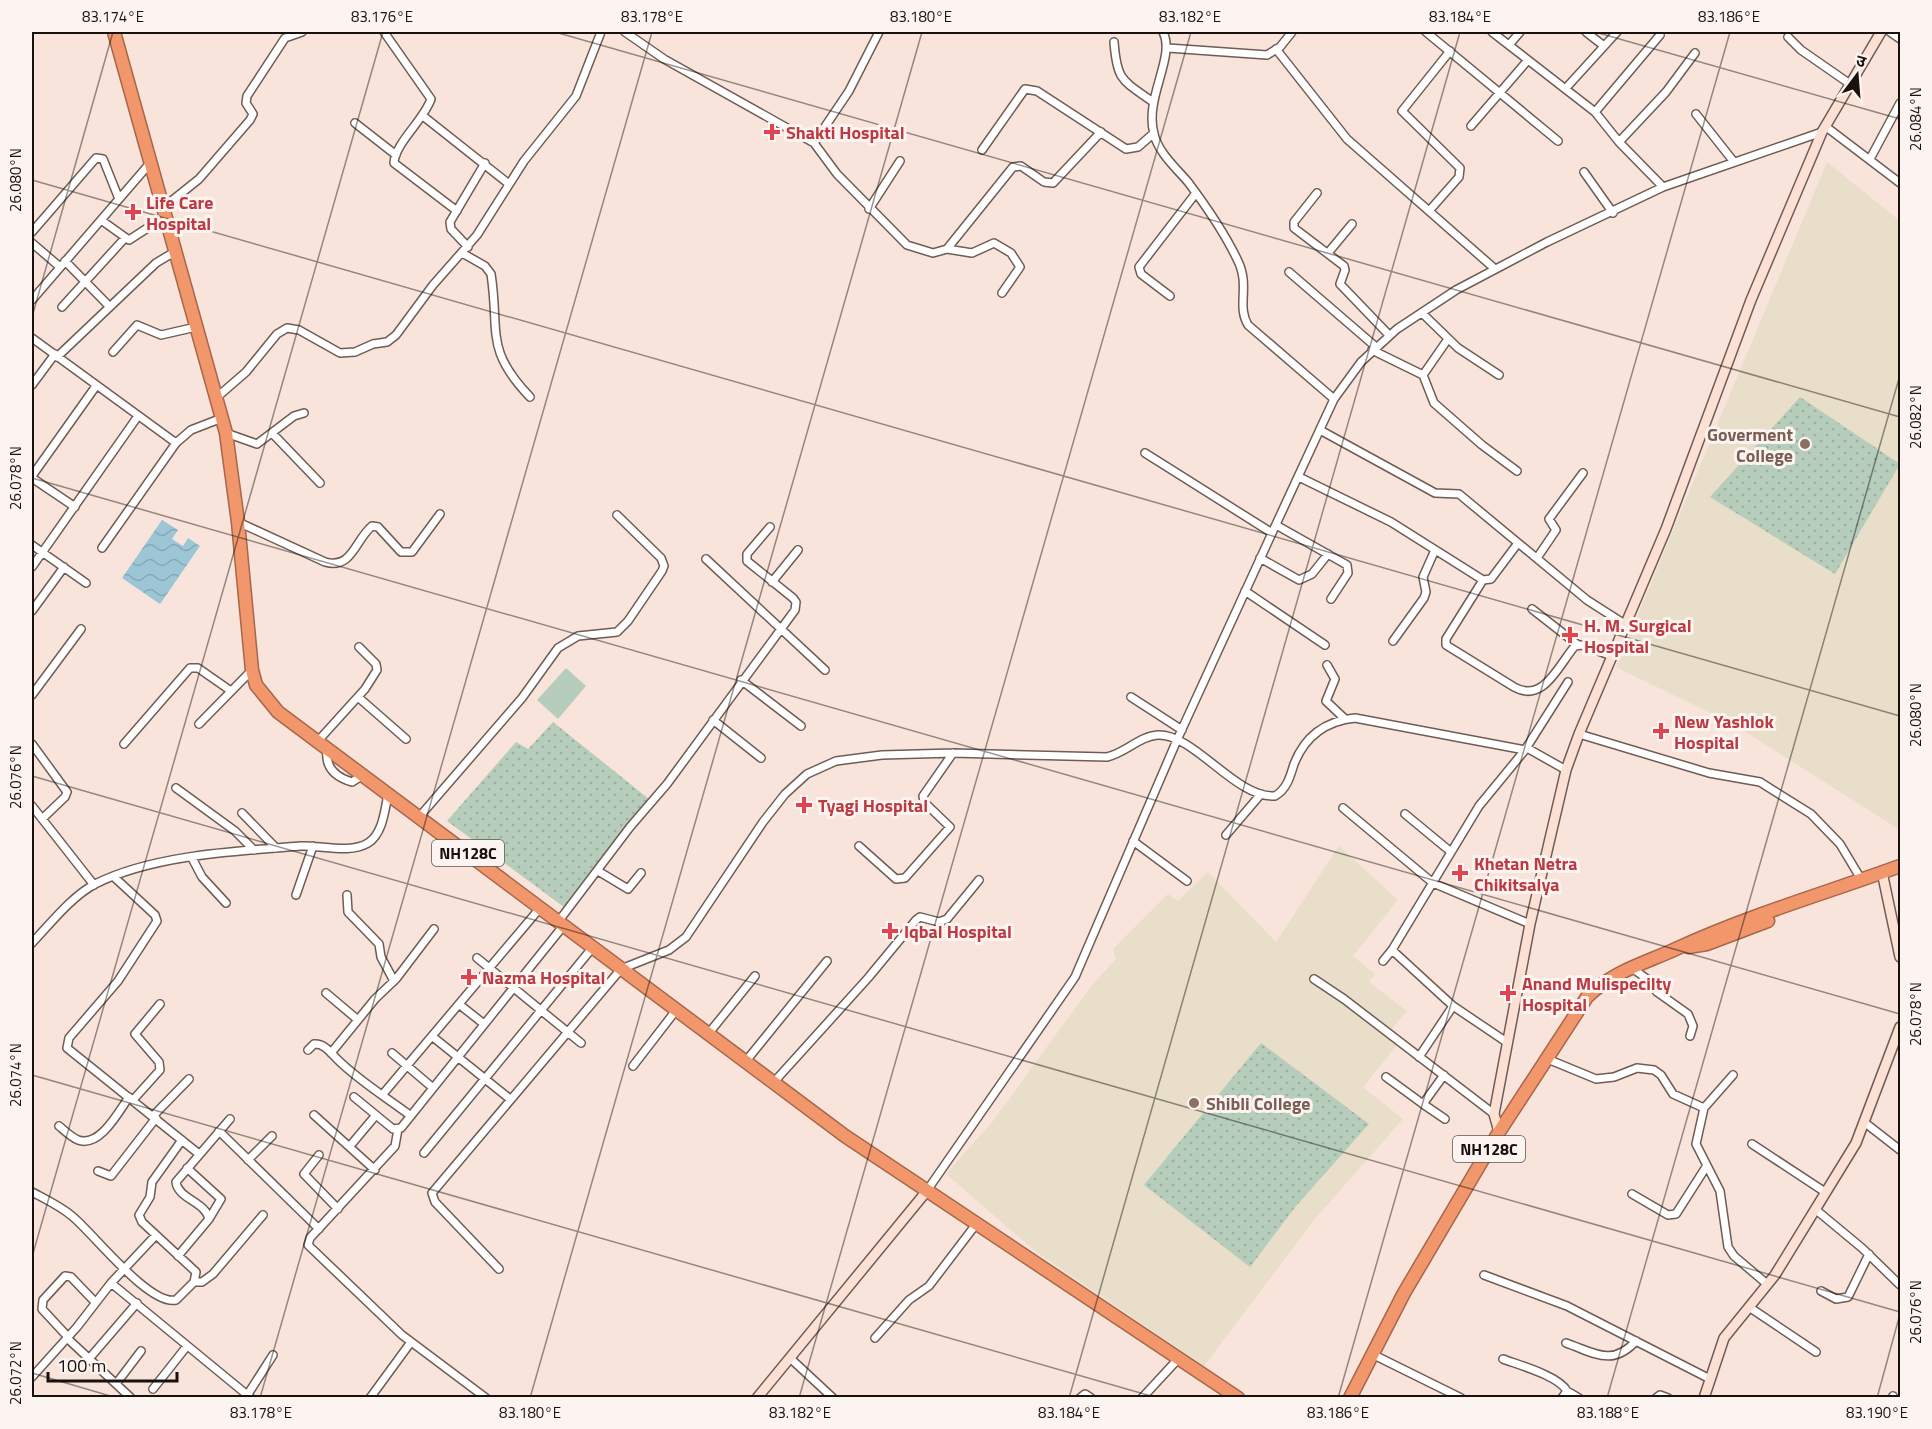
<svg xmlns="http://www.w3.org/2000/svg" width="1932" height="1429" viewBox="0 0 1932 1429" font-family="'Titillium Web','Noto Sans Devanagari',sans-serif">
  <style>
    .education { fill: #e8dec9 }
    .grass { fill: url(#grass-dots) }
    .pitch { fill: #b6cdbb }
    .water { fill: url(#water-waves) }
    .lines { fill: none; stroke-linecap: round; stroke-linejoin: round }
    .street-casing { stroke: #6e5c55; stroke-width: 10 }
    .secondary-casing { stroke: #6e5c55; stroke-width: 12 }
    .highway-casing { stroke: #a6674b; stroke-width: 15 }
    .street { stroke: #fff; stroke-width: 7 }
    .secondary { stroke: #fbe0d3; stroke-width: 9 }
    .highway { stroke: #f2966c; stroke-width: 12 }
    .ticks { fill: none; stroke: #18110e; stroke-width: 1.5; stroke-opacity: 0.45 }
    .health-dot { fill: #e0444e; stroke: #fcf4f0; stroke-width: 2 }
    .education-dot { fill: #8d6e63; stroke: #fcf4f0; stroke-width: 2 }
    .labels { text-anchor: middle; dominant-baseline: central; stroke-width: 6; stroke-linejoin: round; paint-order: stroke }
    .shield { fill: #fcf4f0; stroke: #5c5552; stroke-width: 1.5 }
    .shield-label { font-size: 16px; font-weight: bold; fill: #18110e }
    .health-label { font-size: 18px; font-weight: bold; fill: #be3a42; stroke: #fcf4f0; text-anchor: start }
    .education-label { font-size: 18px; font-weight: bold; fill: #785e54; stroke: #fcf4f0; text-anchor: end }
    .neatline { fill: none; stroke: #18110e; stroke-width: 2 }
    .ticks-label { font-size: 15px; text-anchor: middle; fill: #18110e }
  </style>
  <defs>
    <pattern id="grass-dots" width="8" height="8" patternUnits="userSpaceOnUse" patternTransform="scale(1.5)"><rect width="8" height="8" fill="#b6cdbb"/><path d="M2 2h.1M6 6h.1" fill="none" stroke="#9cafa0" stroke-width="1.8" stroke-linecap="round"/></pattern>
    <pattern id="water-waves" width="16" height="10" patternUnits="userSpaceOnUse" patternTransform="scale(1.5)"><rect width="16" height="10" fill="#9cc5d5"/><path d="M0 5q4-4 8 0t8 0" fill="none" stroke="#86a8b6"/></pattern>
  </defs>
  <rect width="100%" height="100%" fill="#f9e4db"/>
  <path class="education" d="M1827,162L1900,221V830L1733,724L1616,667Z
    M1339,846L1398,900L1353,956L1375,974L1369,982L1407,1011L1391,1030L1397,1045L1363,1087L1403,1119L1314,1220L1204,1366L1035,1251L946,1174L993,1121L1092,985L1116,959L1113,949L1168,894L1178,901L1208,872L1276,942Z"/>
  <path class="grass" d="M1800,397L1900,464L1835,574L1710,497Z
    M553,722L649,799L568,910L447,821L516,742L528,749Z
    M1261,1043L1369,1124L1296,1206L1250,1267L1144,1185Z"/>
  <path class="pitch" d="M566,668L586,686L558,719L537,700Z"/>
  <path class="water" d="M162,520L178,530L172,539L183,546L188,538L200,546L160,604L122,578Z"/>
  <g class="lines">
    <g class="street-casing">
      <path id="street" d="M384,32L431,99C424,120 395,143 394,163L457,211
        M625,32L664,59L814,143L837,174L907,245L933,253L947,249L1013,167L1021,166L1044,182L1053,183L1101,132
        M1163,32C1176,57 1144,98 1154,134C1158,152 1176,168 1188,182C1206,206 1224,232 1237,259C1251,286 1236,305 1248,325L1334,399
        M1426,32L1558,141
        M1492,32L1595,112L1619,142L1663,187
        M1586,32L1604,46
        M1890,32L1900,39
        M1788,37L1801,50L1850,84
        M1114,42C1117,81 1122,80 1153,102
        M1509,45L1520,32
        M1168,48L1267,55L1280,47L1292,32
        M1276,49L1347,139L1495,269
        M1566,88L1617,32
        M1595,112L1660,35
        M1696,114L1734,162
        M423,116L509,184
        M355,123L396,155
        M1471,126L1528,60
        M1825,126L1900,183
        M1619,142L1666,92L1695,53
        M814,143L849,91L879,32
        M982,150L1025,89L1037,91L1126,149L1138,147L1154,133
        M1870,159L1900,103
        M1584,172L1613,213
        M1317,193L1294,222V228L1344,266L1345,270L1340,284L1389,335
        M164,207L199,179L250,120L253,114L246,103L247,96L285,38L302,32
        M869,209L900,161
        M1429,211L1459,177L1460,168L1402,111L1450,51
        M101,220L129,240L166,216
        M32,232L96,158L103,159L119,199
        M32,243L60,267
        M468,247L451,229L450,222L485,163
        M947,249L972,253L994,243L1011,253L1020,267L1002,293
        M462,253L485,266L491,274C500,332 484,349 530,397
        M1328,253L1352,224
        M65,261L109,306
        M1289,272L1376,347
        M1170,296L1141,274L1139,267L1196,193
        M32,300L151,162
        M62,307L125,238
        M1422,313L1458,348L1499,375
        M32,338L176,443
        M1372,350L1423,375L1448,339
        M113,352L137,325L161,335L196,327
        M57,357L156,263L176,251
        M1423,375L1434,403L1482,445L1517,471
        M32,385L55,354
        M216,398L246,372L277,334L287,328L299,330L340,353L355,352L373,344L387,342L396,335L433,285L477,235L524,161L576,96L601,32
        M1320,430L1435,493L1459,494L1587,600L1626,625
        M226,433L257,444L294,416L304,413
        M272,433L320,483
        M1145,453L1272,533
        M32,476L96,386
        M1299,477L1391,522L1483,580L1491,579L1518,543
        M32,478L75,507
        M238,522L325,562C352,570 355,540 372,526L378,527L401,552H412L440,514
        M1276,525L1347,565L1348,573L1331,599
        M32,545L86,583
        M102,548L176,443L191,430L222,418
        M1260,558L1299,580L1312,574L1328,554
        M1537,558L1556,530L1549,519L1583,473
        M706,559L825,670
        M32,567L138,416
        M1483,580L1446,639V645L1514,687C1544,704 1559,664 1575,646L1582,645L1612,656
        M772,582L798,550
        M1245,591L1325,645
        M1532,609L1578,645
        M32,611L64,567
        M1393,641L1424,598L1426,592L1423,577L1435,550
        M1327,665L1335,679L1326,701L1345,719
        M741,680L801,726
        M32,695L81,629
        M358,697L406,739
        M1131,697L1182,730
        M713,720L761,758
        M199,724L252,670
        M1579,734L1709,773L1760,782L1811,814L1840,844L1861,879
        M317,742L365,689L377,670L376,664L359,647
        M32,744L67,792L65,797L42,819
        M124,744L190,668H198L231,691
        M327,750C325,767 335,777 352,782L363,775
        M176,788L235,831L254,850
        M32,806L94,885
        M1343,808L1433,883L1530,924
        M242,813L276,848
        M1405,814L1451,852
        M420,816L522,698L558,648L578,636L617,632L628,621L662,571L664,566L661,558L617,515
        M1226,835L1261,794
        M1133,841L1187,881
        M859,846L896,879L905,878L950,827L924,802L923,796L953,753
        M192,858L202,877L226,903
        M598,871L628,889L641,873
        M114,877L155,915L157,921L118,981L69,1038L67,1048L199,1154
        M296,895L313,846
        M347,895L348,912L379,944L381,957L394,981
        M558,922L630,827L667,784L795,610L796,602L793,598L747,561V554L770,527
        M32,943C51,923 71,897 95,884C153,855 236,851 301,846C321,845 350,854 368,843C383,834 385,809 388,794
        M1392,950L1479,806L1525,750L1568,682
        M477,958L581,1043
        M1383,961L1392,950L1453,1006L1508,1043
        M1632,968L1647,979L1657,992L1688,1014L1693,1026L1690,1036
        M1314,979L1344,999L1494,1114
        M326,993L358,1020
        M460,1005L484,1024
        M709,1033L755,976
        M433,1037L510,1099
        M308,1050L314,1044C324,1043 330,1052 337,1059C359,1081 386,1097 411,1116
        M331,1053L375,999L396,979L434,929
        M392,1053L433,1088
        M1419,1057L1453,1006
        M1545,1058L1596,1079L1614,1077L1637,1068L1654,1070L1661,1075L1673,1094L1704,1108
        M746,1061L827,961
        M633,1066L677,1009
        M1733,1075L1704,1108L1696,1144L1720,1191L1728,1247L1734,1256L1767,1284
        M1386,1077L1423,1104L1444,1075
        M774,1082L868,978L916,920L920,917L939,922L947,919L979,880
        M383,1094L540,908
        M354,1097L393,1129L401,1128L564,925
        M133,1100L160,1070L159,1062L135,1034L160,1004
        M1423,1104L1445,1119
        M314,1115L375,1170
        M153,1116L189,1079
        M1864,1122L1900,1150
        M59,1126C65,1131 71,1137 78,1140C100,1148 119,1111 129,1097
        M398,1129L395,1146L310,1238L308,1245L402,1335L486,1398
        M219,1131L319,1229
        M1752,1144L1825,1192
        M350,1146L376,1115
        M424,1153L593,947
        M319,1155L304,1174L338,1209
        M248,1160L272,1136
        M187,1168L221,1199L209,1219
        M98,1171L111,1176L156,1118
        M32,1192C45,1199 60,1206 72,1216C93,1233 149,1306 176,1300L194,1282L196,1272L142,1222L139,1215L150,1197L152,1182L182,1140
        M926,1192L1075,977L1177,740L1272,533L1334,399L1361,362L1397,329L1456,290L1547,242L1663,187L1822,132
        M1632,1194L1668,1215L1676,1214L1706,1167
        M1815,1209L1862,1248L1900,1285
        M178,1256L209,1219C206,1202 178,1199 176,1182L230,1119
        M499,1269L435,1202L432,1193L621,969L669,950L686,937L763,822L785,794L807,774L836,761L882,755L953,753L1107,757C1125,753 1140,736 1158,735C1195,734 1235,798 1275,796C1287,789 1290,777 1294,764C1305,736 1326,721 1355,718L1525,750L1527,748L1566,770
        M1484,1275L1567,1306L1710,1379
        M194,1282H202L213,1274L263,1215
        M111,1283L156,1235
        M1821,1291L1836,1299L1848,1297L1869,1254
        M1749,1307L1816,1352
        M68,1337L42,1309L43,1300L65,1276L71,1277L95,1302
        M67,1338L131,1398
        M875,1338L909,1300L929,1286L977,1223
        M1566,1343C1595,1353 1612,1367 1636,1341
        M1372,1354L1461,1398
        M790,1358L833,1398
        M1503,1359C1519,1365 1559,1376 1567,1391L1562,1398
        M88,1360L137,1303
        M32,1377L77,1327L111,1283L251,1398
        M116,1384L141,1351
        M153,1389L187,1346
        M1567,1391L1579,1398
        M248,1394L273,1355
        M370,1398L411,1342
        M1080,1398L1085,1394L1091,1398
        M1142,1398L1179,1358
        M1656,1398L1660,1395L1668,1398
        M1892,1398L1893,1396"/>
    </g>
    <g class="secondary-casing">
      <path id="secondary" d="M1882,872L1900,957
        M1499,1132L1494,1114L1530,924L1566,770L1579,734L1666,529L1751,300L1822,132L1881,32
        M757,1398L926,1192
        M1704,1398L1724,1338L1775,1275L1856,1143L1900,1027"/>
    </g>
    <g class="highway-casing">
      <path id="highway" d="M114,32L226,433L238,522L252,670L256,685L278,712L845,1136L1238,1398
        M1688,947L1707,944L1768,921
        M1350,1398L1404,1293L1499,1132L1587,997C1613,971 1646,963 1678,948C1750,915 1826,893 1900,866"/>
    </g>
    <use href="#street" class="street"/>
    <use href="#secondary" class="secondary"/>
    <use href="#highway" class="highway"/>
  </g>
  <path class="ticks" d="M555,32L1900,417M1595,32L1900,119M32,180L1900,716M32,317L113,32M32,478L1900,1014M32,776L1900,1312M32,1075L1158,1398M32,1257L383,32M32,1373L117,1398M260,1398L652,32M530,1398L922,32M799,1398L1191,32M1069,1398L1460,32M1338,1398L1730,32M1607,1398L1900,375M1877,1398L1900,1314"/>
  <g class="health-dot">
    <path d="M769 123h6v6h6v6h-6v6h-6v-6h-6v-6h6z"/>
    <path d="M130 203h6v6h6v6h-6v6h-6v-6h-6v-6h6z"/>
    <path d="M1567 626h6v6h6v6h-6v6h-6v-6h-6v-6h6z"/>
    <path d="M1658 722h6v6h6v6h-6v6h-6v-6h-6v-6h6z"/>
    <path d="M801 796h6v6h6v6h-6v6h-6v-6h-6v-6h6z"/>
    <path d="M1457 864h6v6h6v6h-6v6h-6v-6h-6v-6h6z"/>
    <path d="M887 922h6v6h6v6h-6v6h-6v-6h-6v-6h6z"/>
    <path d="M466 968h6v6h6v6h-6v6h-6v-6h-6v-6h6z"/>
    <path d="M1505 984h6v6h6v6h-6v6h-6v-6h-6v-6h6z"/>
  </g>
  <g class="education-dot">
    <circle cx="1805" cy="444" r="6"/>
    <circle cx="1194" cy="1103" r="6"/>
  </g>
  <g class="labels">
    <g class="shield">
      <rect x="432" y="840" width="72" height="26" rx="4.5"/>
      <rect x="1453" y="1136" width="72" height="26" rx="4.5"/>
    </g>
    <g class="shield-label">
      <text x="468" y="853">NH128C</text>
      <text x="1489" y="1149">NH128C</text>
    </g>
    <g class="health-label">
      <text x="786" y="132">Shakti Hospital</text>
      <text x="146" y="202">Life Care<tspan x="146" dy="21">Hospital</tspan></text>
      <text x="1584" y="625">H. M. Surgical<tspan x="1584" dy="21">Hospital</tspan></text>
      <text x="1674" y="721">New Yashlok<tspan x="1674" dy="21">Hospital</tspan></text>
      <text x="818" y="805">Tyagi Hospital</text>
      <text x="1474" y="863">Khetan Netra<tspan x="1474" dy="21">Chikitsalya</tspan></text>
      <text x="904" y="931">Iqbal Hospital</text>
      <text x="482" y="977">Nazma Hospital</text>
      <text x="1522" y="983">Anand Mulispecilty<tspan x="1522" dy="21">Hospital</tspan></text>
    </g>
    <g class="education-label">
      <text x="1793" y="434">Goverment<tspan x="1793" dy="21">College</tspan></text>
      <text x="1206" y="1103" text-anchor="start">Shibli College</text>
    </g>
  </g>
  <rect width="1932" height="1429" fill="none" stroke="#fcf4f0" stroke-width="66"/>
  <g transform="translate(1857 75) rotate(16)" stroke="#fcf4f0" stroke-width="4.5" paint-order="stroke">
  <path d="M0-4.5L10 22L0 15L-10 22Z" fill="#18110e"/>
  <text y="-9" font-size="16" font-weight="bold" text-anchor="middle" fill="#18110e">उ</text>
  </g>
  <path d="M48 1372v9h129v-9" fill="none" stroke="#18110e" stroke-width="3"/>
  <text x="57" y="1372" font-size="18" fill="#18110e" stroke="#fcf4f0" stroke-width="4.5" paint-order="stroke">100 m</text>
  <rect x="33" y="33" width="1866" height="1363" class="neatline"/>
  <g class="ticks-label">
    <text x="113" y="22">83.174°E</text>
    <text x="382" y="22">83.176°E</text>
    <text x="652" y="22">83.178°E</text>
    <text x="921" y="22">83.180°E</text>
    <text x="1190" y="22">83.182°E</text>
    <text x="1460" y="22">83.184°E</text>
    <text x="1729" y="22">83.186°E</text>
    <text transform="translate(1916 119) rotate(-90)" y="5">26.084°N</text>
    <text transform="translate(16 180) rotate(-90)" y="5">26.080°N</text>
    <text transform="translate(1916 417) rotate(-90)" y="5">26.082°N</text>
    <text transform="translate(16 478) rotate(-90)" y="5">26.078°N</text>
    <text transform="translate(1916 715) rotate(-90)" y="5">26.080°N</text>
    <text transform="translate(16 777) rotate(-90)" y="5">26.076°N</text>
    <text transform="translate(1916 1014) rotate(-90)" y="5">26.078°N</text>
    <text transform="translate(16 1075) rotate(-90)" y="5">26.074°N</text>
    <text transform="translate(1916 1312) rotate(-90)" y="5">26.076°N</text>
    <text transform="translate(16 1373) rotate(-90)" y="5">26.072°N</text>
    <text x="261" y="1418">83.178°E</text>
    <text x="530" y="1418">83.180°E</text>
    <text x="800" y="1418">83.182°E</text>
    <text x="1069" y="1418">83.184°E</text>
    <text x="1338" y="1418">83.186°E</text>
    <text x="1608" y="1418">83.188°E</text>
    <text x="1877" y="1418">83.190°E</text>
  </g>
</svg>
